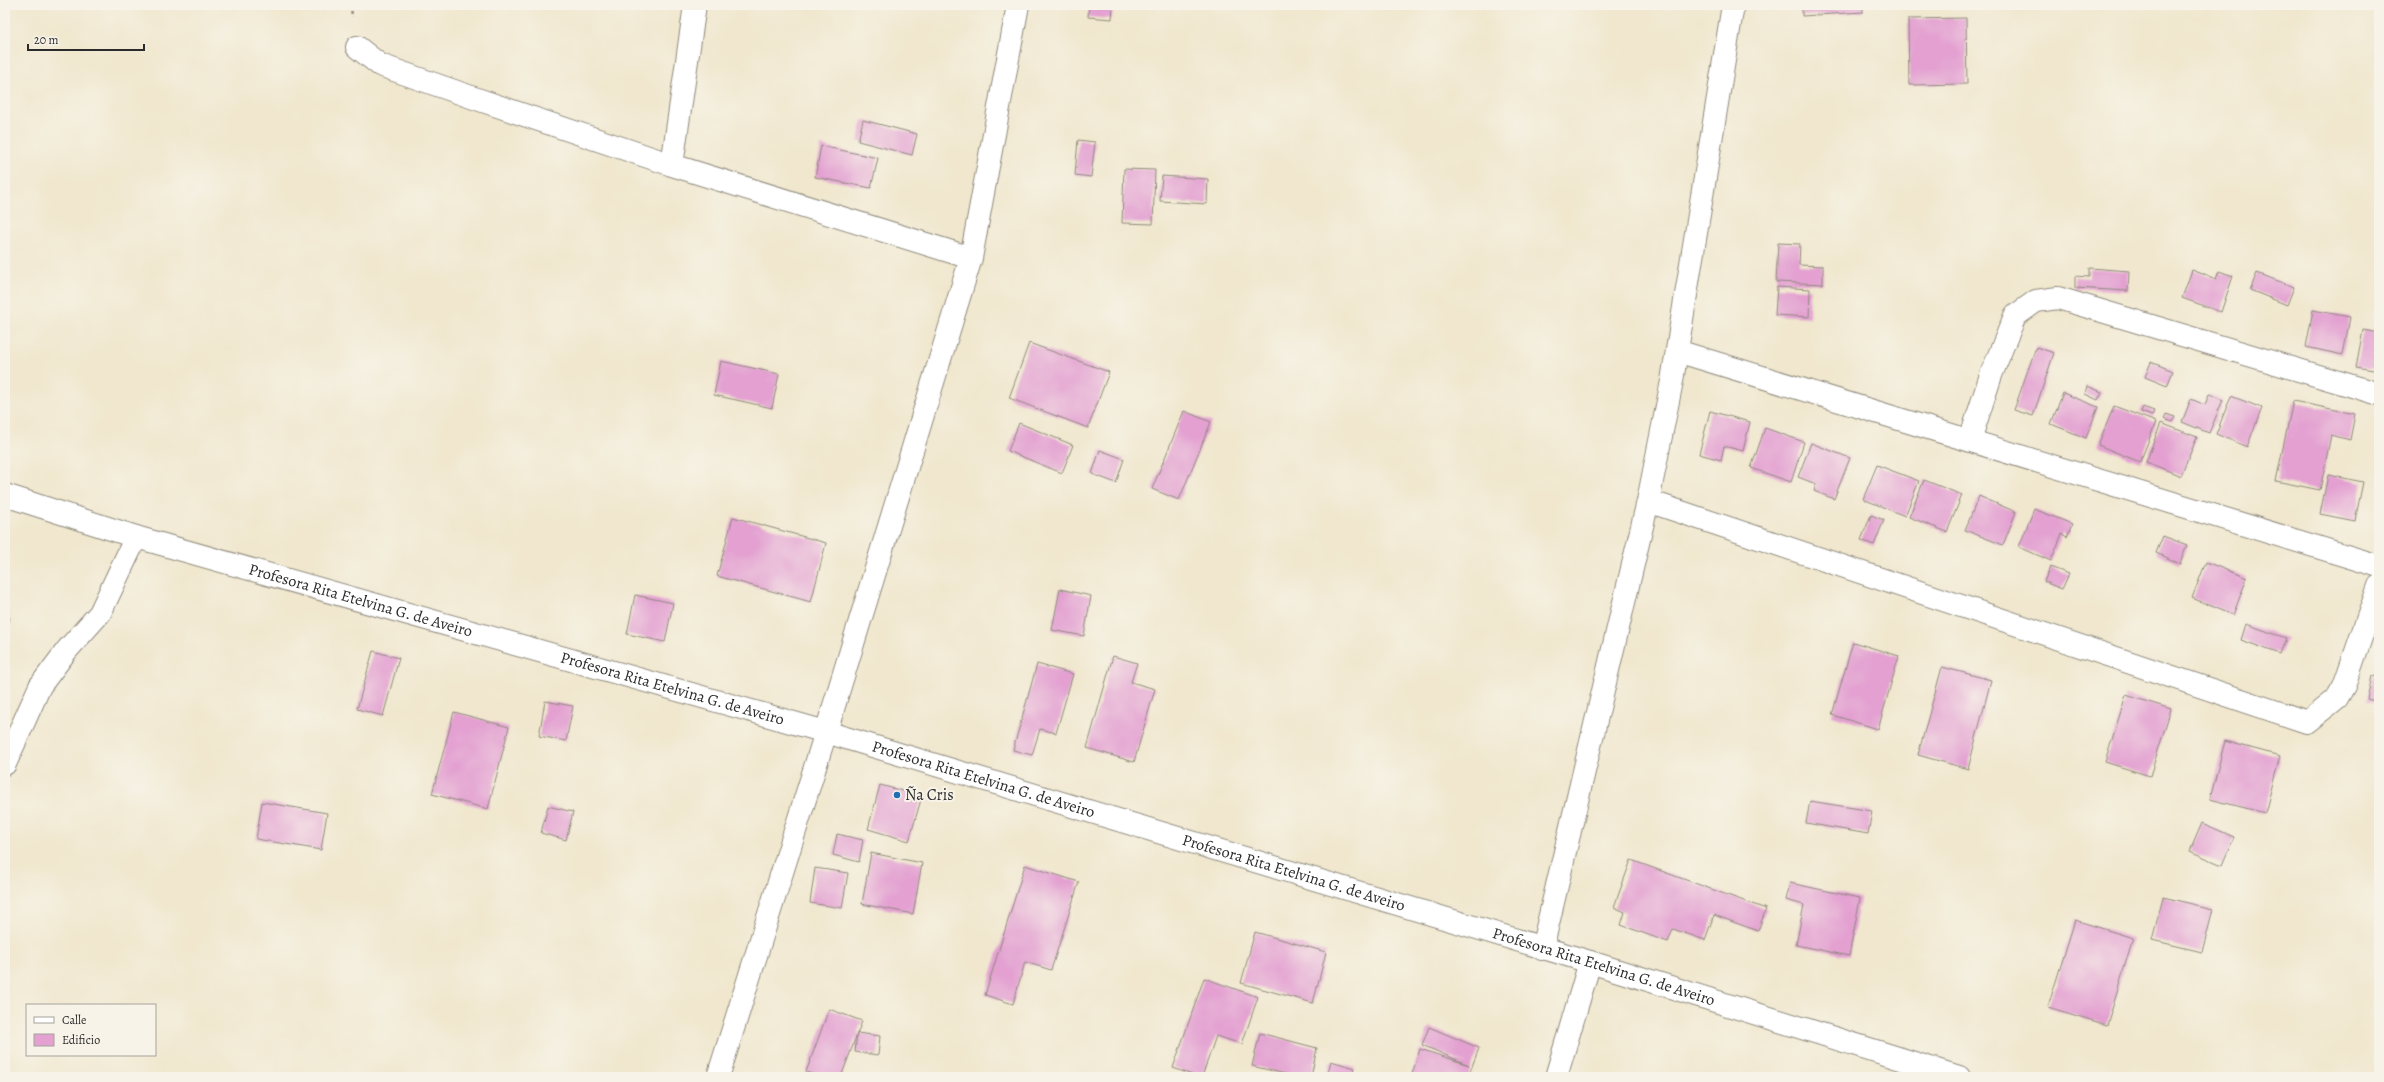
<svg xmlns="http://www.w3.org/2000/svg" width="2384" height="1082" viewBox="0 0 2384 1082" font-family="Alegreya,serif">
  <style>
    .building { fill: #e3a0d1 }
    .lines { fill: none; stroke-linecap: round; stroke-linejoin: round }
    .lane-casing { stroke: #8e897c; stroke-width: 24 }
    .street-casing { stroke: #8e897c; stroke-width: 24 }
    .secondary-casing { stroke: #8e897c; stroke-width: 24 }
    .path { stroke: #8e897c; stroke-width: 2.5; stroke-dasharray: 3 3; stroke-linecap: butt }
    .lane { stroke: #fff; stroke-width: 22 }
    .street { stroke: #fff; stroke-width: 22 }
    .secondary { stroke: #fff; stroke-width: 22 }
    .poi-dot { fill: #1f6fb2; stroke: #f7f3e8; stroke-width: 1.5 }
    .labels { text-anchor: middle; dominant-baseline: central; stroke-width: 4; stroke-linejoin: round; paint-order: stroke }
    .street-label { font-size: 16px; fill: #2b2b2b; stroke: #f7f3e8 }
    .poi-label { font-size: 16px; fill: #2b2b2b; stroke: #f7f3e8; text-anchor: start }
  </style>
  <rect width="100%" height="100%" fill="#f7f3e8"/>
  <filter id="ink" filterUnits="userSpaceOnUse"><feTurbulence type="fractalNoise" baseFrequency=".025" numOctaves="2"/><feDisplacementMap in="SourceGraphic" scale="8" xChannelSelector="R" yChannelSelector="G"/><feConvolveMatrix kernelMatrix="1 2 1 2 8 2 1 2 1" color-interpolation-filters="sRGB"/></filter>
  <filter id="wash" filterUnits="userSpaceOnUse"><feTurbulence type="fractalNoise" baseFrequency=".012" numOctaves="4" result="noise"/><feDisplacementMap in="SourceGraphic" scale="16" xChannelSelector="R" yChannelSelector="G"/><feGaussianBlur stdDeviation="0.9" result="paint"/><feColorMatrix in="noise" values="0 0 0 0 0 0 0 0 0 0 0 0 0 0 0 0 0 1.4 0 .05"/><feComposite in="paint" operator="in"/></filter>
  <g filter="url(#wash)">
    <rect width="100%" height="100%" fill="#f0e7ce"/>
    <g id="blocks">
      <path class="building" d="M1089,5H1113L1112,19L1088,17Z
        M1802,5H1863V12L1802,16Z
        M1966,18L1967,84L1909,85L1908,19Z
        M863,120L917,134L912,155L858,141Z
        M1078,140L1095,142L1091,177L1075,175Z
        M821,146L878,158L871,188L815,177Z
        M1124,169L1155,170L1153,224L1122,223Z
        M1162,176L1208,179L1207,204L1160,201Z
        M1778,243L1800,244L1799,265L1823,266V284L1776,282Z
        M2089,268L2129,271L2128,291L2075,288V276L2089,277Z
        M2192,270L2216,279L2219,271L2233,276L2221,312L2182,298Z
        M2257,273L2294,287L2287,305L2250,290Z
        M1777,287L1810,289L1809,317L1775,315Z
        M2313,310L2350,317L2343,355L2306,347Z
        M2363,330L2379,333V371L2356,367Z
        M1029,343L1109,372L1088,428L1009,398Z
        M2036,347L2054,353L2033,416L2014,410Z
        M721,361L779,374L772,408L714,395Z
        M2151,362L2173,371L2167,386L2145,377Z
        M2087,386L2102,392L2098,400L2085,394Z
        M2063,393L2098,407L2086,438L2051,424Z
        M2209,394L2223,400L2209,433L2182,422L2191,399L2205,405Z
        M2231,396L2262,408L2247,447L2216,434Z
        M2293,401L2355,414L2350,440L2331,435L2320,490L2276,481Z
        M2114,406L2156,422L2140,462L2098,445Z
        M2143,407L2154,411L2152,416L2141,412Z
        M1184,411L1211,422L1179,500L1152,489Z
        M1710,411L1750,422L1743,451L1724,446L1721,460L1699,454Z
        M2166,414L2175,417L2173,422L2164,419Z
        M1019,423L1073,445L1062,473L1008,451Z
        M2161,423L2197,437L2181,476L2146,462Z
        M1765,428L1804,442L1791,482L1751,468Z
        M1811,443L1850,458L1834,499L1814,491L1816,484L1798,477Z
        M1100,450L1124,459L1116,483L1092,474Z
        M1877,465L1919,481L1905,516L1863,499Z
        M2328,475L2363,482L2355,521L2320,514Z
        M1924,480L1962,495L1947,532L1909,517Z
        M1979,496L2016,512L2003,545L1965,530Z
        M2034,509L2072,524L2067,537L2062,534L2051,561L2019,547Z
        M1871,515L1884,520L1874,545L1861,540Z
        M733,517L826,543L811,602L717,576Z
        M2163,536L2187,545L2180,564L2156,553Z
        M2206,562L2247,578L2233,615L2192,598Z
        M2050,567L2069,574L2062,589L2044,582Z
        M1060,589L1091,596L1084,636L1052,630Z
        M635,595L673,603L665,642L627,634Z
        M5,616L10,618L5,633Z
        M2246,624L2286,638L2280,654L2241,640Z
        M1853,642L1899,656L1878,729L1832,715Z
        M373,651L399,658L383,716L357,709Z
        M1113,656L1137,663L1131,682L1155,689L1134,762L1087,748Z
        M1037,664L1073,674L1056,733L1040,729L1032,755L1013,750Z
        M1942,667L1991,680L1968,769L1918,755Z
        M2372,676L2379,677V702L2367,699Z
        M2126,695L2171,709L2150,776L2105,762Z
        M545,701L573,706L566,741L539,736Z
        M454,712L509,727L488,809L432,794Z
        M2225,741L2280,756L2265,813L2210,799Z
        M880,785L922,796L909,841L868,829Z
        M1810,801L1872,811L1868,834L1806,823Z
        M262,802L327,813L321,850L256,839Z
        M548,806L573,812L566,840L541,833Z
        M2202,823L2234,837L2222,865L2190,851Z
        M837,834L863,840L859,862L833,855Z
        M871,853L922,863L913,914L862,904Z
        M1631,860L1766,909L1758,931L1714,915L1705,940L1673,929L1668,942L1621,925L1625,912L1614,907Z
        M1025,865L1079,882L1051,970L1025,962L1013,1004L985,995Z
        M815,868L848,873L842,908L810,903Z
        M1790,883L1860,898L1849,956L1796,945L1804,905L1786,900Z
        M2163,897L2213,909L2202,952L2152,940Z
        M2075,920L2133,938L2107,1025L2048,1007Z
        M1255,932L1326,952L1313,1003L1241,983Z
        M1204,978L1258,997L1242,1044L1216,1036L1202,1077H1198L1173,1068Z
        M829,1009L862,1021L841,1077H820L806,1072Z
        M1429,1027L1479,1048L1468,1077H1411L1420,1049L1469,1065L1422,1045Z
        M857,1033L880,1036L878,1055L855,1052Z
        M1260,1033L1317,1048L1311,1077H1298L1252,1066Z
        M1331,1061L1355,1068L1352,1077H1327Z"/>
    </g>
  </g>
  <g filter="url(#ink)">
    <use href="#blocks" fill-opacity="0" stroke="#8e897c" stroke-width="1"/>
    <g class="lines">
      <g class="lane-casing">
        <path id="lane" d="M5,764L40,686L67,650L100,613L136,537"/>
      </g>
      <g class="street-casing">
        <path id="street" d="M357,47L380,65L474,98L672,165L971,258
          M672,165L695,5
          M1677,351L2379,566
          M1970,440L1991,375L2015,316L2036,301L2058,298L2379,394
          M1648,501L2307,722L2337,698L2344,686L2379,586
          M1542,949L1648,501L1672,381L1733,5
          M718,1077L826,732L971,258L1018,5
          M1556,1077L1590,962"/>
      </g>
      <g class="secondary-casing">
        <g id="secondary">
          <path id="s1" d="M5,495L136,537L826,732L1590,962L1959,1077"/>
        </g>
      </g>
      <path class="path" d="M351,5L352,17"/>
      <use href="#lane" class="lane"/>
      <use href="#street" class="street"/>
      <use href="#secondary" class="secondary"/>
    </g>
  </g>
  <circle class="poi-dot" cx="897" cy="795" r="4"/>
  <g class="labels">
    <g class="street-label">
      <text stroke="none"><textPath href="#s1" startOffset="371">Profesora Rita Etelvina G. de Aveiro</textPath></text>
      <text stroke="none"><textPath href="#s1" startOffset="695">Profesora Rita Etelvina G. de Aveiro</textPath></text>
      <text stroke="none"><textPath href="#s1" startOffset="1019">Profesora Rita Etelvina G. de Aveiro</textPath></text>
      <text stroke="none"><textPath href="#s1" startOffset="1343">Profesora Rita Etelvina G. de Aveiro</textPath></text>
      <text stroke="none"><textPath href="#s1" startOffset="1667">Profesora Rita Etelvina G. de Aveiro</textPath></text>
    </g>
    <g class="poi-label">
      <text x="905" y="795">Ña Cris</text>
    </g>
  </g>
  <rect width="2384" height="1082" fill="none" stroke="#f7f3e8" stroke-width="20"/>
  <rect x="26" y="1004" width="130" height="52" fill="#f7f3e8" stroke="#a5a39c"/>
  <rect x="34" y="1017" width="20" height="6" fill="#ffffff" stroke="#a5a39c"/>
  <text x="62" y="1024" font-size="12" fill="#2b2b2b">Calle</text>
  <rect x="34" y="1034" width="20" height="12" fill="#e3a0d1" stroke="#a5a39c"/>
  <text x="62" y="1044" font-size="12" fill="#2b2b2b">Edificio</text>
  <path d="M28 44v6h116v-6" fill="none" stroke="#2b2b2b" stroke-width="2"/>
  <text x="34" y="44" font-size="12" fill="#2b2b2b" stroke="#f7f3e8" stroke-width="3" paint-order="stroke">20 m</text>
</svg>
